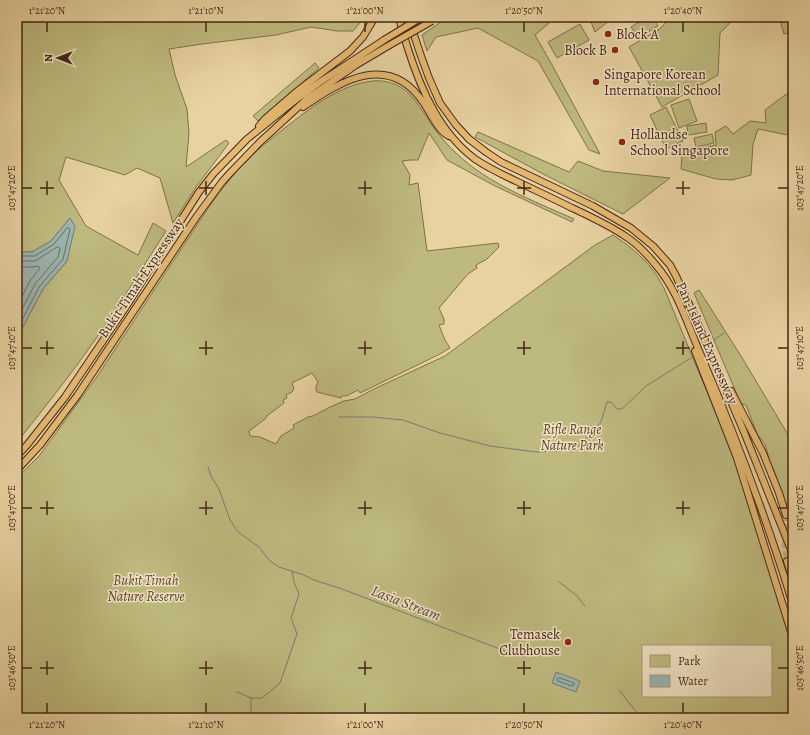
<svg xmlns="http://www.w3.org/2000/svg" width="810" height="735" viewBox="0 0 810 735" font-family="Alegreya,serif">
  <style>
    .green { fill: #beba7f; stroke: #82704a; fill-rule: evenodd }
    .water { fill: #9bb5b0; stroke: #797c72 }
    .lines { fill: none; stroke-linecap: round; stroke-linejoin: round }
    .shore { stroke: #706e63; stroke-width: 1 }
    .stream { stroke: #797c72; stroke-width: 1 }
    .highway-tunnel { stroke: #c7b086; stroke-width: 6; stroke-dasharray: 6 3; stroke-linecap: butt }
    .highway-casing { stroke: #452616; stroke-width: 8 }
    .highway { stroke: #e4b971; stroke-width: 6 }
    .highway-bridge-casing { stroke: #452616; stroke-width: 8; stroke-linecap: butt }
    .highway-bridge { stroke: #e4b971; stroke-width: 6 }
    .ticks { fill: none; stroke: #452616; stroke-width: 1.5 }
    .poi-dot { fill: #8f2418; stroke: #f0e2c3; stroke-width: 1.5 }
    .labels { text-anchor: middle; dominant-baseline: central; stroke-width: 3; stroke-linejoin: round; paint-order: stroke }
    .poi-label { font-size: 14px; fill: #452616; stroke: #f0e2c3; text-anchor: start }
    .street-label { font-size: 14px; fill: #452616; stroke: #f0e2c3 }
    .park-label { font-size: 14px; font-style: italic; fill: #5d442b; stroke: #f0e2c3 }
    .water-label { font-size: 15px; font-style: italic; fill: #5a4a3c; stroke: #f0e2c3 }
    .neatline { fill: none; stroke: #452616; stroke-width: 1.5 }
    .ticks-label { font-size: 10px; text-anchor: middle; fill: #452616 }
  </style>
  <rect width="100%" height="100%" fill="#e8d2a2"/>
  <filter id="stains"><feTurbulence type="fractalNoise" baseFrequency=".005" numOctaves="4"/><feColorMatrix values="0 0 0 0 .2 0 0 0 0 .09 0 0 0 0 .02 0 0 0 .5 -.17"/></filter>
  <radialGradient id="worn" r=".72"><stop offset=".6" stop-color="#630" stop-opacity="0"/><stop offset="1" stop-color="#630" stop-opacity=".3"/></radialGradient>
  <path class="green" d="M17,17H365L353,31H337L311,27L276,35L202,44L169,49L175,75L187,109L189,133L186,167L226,140L229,143L196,187L173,223L160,178L137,168L125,175L66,157L59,180L86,226L138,255L153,223L166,231C151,254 137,277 122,300C90,350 54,396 17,442V342L19,334L43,289L67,261L70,218L51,241L32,252H17Z
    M448,17H556L535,35L551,63L600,154L589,150L538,61L478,28L436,37L427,51L422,35Z
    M589,17H614L595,32Z
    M647,17H652L658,26L638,38L631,27Z
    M670,17H736L720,33L718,75L662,107L629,47L661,28Z
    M779,17H793V33L792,31L784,34Z
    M580,24L589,40L557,58L548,42Z
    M315,63L319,68L258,121L253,116Z
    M372,81C382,80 393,82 402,88C415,96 425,116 434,128C441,137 448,146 456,153C488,184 534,201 574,219L572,222L495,186L447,160L429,133L418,160H411L402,161L410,175L409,185L418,183L427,251L498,243L499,247L487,259L476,265L477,268L468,274L439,308L444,319V324L439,325L445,340L450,348L440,354L360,393L358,390L346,396H341V398L317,392C315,389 316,386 318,382L312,373L292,383L294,389L292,392L286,395L287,398L283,400L284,403L268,415L265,419L249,431L250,436L260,437L276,444L281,436L294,428L293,425L308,417L313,416L330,407L344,401L355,399L374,389L445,356L595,245L613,235C627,244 641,255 652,269C656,274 660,281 664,288L724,433L737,468L791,641C795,667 792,692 788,718H17V478L39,456L96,378L211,204C223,187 237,170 252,155C264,144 277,134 290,124C314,105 341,85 372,81ZM643,646H771V696H643Z
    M793,92V136L758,129L753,144L751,175L732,180L716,179L681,169L682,154L694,149L716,145L715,132L726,126L733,134L750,121L766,123L765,110L785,95Z
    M689,99L697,121L679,128L671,105Z
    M666,107L683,141L666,149L650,115Z
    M706,123L707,132L688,135L687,126Z
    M478,132L569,172L578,161L603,171L670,178L623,214L545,175L475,137Z
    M712,134L714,143L696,147L694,138Z
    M699,290L741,356L793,443V519L774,477L765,444L757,434L746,405L741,404L694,293Z"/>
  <path class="water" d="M70,218L75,226L67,261L43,289L19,334L17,342V252H32L51,241Z
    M556,672L580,681L576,692L552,683Z"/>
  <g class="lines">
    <path class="shore" d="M17,256H35L54,244L67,228H69L70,229L63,259L39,287L17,330
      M17,261H35L57,247H59L60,249L58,257L35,284L17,319
      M17,267H33L38,266L40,268L30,281L17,306
      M558,678H560L574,683V685L572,686L558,681L557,680Z"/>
    <path class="stream" d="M714,340L724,333
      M339,417H373L403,420L440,433L490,446L536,452L573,450L583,442L601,422L607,402H611L617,409H622L646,386L694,356
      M208,467L211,476L219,489L230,520L238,532L259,547L269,560L279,567L304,575L314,580L342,589L513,654
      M558,581L577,596L585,606
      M17,601L21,622L17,676L18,718
      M619,690L641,718
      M237,692L251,698
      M248,718L251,710V698H262L280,683L297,634L291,618L299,594L294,582L292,571"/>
    <path class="highway-tunnel" d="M786,515L787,524L785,545L787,561"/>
    <g class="highway-casing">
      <path id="highway" d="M399,17C401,28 405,39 408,49C421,90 440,133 475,159C488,168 503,175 518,182C535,190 552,198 568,206C587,215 607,224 625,236C636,243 646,253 655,264C677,289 687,323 700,353C735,435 767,519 793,605
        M408,17L421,56L429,78L440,103L456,125L469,139L486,152L501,162L593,206L631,228L653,246L670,265L676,276L695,317L744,432L793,555
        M303,107C342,80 389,52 423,102C430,112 438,131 449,136
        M259,126L265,119L295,93L350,51L363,37L375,17
        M695,351L737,458L793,638
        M731,391L763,453L779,493L786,515
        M17,456L27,445L65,397L127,305L199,192L214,173L247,139L298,98L320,82L384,40
        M17,470L40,445L77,396L197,216L222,182L231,172L260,142L307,99L356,65L388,46
        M787,561L793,580
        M791,718L793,698"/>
    </g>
    <use href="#highway" class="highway"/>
    <g class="highway-bridge-casing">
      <path id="highway-bridge" d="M384,40L422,17
        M388,46L432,21"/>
    </g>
    <use href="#highway-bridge" class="highway-bridge"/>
  </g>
  <path class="ticks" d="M47,22V32M206,22V32M365,22V32M524,22V32M683,22V32M47,181V195M206,181V195M365,181V195M524,181V195M683,181V195M22,188H32M40,188H54M199,188H213M358,188H372M517,188H531M676,188H690M778,188H788M47,341V355M206,341V355M365,341V355M524,341V355M683,341V355M22,348H32M40,348H54M199,348H213M358,348H372M517,348H531M676,348H690M778,348H788M47,501V515M206,501V515M365,501V515M524,501V515M683,501V515M22,508H32M40,508H54M199,508H213M358,508H372M517,508H531M676,508H690M778,508H788M47,661V675M206,661V675M365,661V675M524,661V675M22,668H32M40,668H54M199,668H213M358,668H372M517,668H531M778,668H788M47,703V713M206,703V713M365,703V713M524,703V713M683,703V713"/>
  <g class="poi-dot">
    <circle cx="608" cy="34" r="4"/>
    <circle cx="615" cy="50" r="4"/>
    <circle cx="596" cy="82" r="4"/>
    <circle cx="622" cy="142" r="4"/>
    <circle cx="568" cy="642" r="4"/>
  </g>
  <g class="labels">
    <g class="poi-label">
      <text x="616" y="34">Block A</text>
      <text x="607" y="50" text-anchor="end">Block B</text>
      <text x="604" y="74">Singapore Korean<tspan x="604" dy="16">International School</tspan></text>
      <text x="630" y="134">Hollandse<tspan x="630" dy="16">School Singapore</tspan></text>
      <text x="560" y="634" text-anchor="end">Temasek<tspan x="560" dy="16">Clubhouse</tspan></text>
    </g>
    <g class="street-label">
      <text transform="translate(141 278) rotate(-56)">Bukit Timah Expressway</text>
      <text transform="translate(707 343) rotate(66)">Pan-Island Expressway</text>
    </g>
    <g class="park-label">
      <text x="572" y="429">Rifle Range<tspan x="572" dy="16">Nature Park</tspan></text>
      <text x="146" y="580">Bukit Timah<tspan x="146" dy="16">Nature Reserve</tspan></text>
    </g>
    <g class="water-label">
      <text transform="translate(406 603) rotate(21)">Lasia Stream</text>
    </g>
  </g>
  <rect width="810" height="735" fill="none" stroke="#e8d2a2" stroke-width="44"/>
  <rect x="642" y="645" width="130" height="52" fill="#f0e2c3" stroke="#ac977e"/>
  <rect x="650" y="655" width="20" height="12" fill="#beba7f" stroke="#ac977e"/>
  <text x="678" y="665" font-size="12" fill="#452616">Park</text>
  <rect x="650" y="675" width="20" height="12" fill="#9bb5b0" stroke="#ac977e"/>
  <text x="678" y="685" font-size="12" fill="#452616">Water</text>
  <g transform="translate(58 58) rotate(270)" stroke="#f0e2c3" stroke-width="3" paint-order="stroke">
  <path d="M0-3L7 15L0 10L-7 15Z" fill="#452616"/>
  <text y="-6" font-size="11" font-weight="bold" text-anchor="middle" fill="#452616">N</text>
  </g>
  <rect x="22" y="22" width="766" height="691" class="neatline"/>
  <g class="ticks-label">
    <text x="47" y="14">1°21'20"N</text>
    <text x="206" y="14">1°21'10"N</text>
    <text x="365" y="14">1°21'00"N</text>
    <text x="524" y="14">1°20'50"N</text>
    <text x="683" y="14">1°20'40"N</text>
    <text transform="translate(799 188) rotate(-90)" y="4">103°47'20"E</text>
    <text transform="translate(11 188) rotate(-90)" y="4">103°47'20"E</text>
    <text transform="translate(799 348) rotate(-90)" y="4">103°47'10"E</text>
    <text transform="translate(11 348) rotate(-90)" y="4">103°47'10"E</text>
    <text transform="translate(799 508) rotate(-90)" y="4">103°47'00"E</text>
    <text transform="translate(11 508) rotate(-90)" y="4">103°47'00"E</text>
    <text transform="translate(799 668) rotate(-90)" y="4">103°46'50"E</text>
    <text transform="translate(11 668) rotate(-90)" y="4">103°46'50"E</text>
    <text x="47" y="728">1°21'20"N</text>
    <text x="206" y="728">1°21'10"N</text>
    <text x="365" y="728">1°21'00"N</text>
    <text x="524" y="728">1°20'50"N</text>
    <text x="683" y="728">1°20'40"N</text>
  </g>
  <rect width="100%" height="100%" filter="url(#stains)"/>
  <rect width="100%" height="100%" fill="url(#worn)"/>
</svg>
